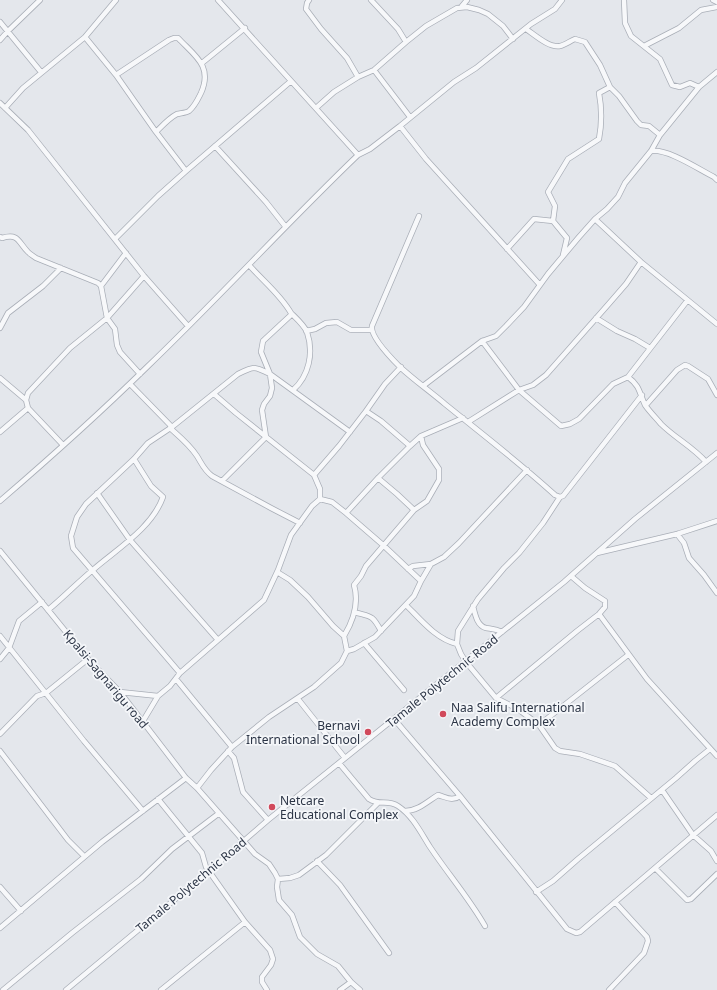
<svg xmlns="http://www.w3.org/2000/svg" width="717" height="990" viewBox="0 0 717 990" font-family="'Noto Sans',sans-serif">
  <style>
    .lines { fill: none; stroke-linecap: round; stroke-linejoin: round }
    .street-casing { stroke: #a9aeb7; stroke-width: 6 }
    .street { stroke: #f7f8fa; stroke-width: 4.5 }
    .poi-dot { fill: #d1495b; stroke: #f4f6f9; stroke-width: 1.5 }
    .labels { text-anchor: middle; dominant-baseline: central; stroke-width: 3.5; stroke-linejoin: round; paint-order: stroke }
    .street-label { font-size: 12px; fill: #2b3445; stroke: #f4f6f9 }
    .poi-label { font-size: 12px; fill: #2b3445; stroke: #f4f6f9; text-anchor: start }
  </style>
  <rect width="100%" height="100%" fill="#e4e7ec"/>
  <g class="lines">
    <g class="street-casing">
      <path id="street" d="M218,0L358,155
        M309,0L307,3L306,9L321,29L347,58L358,77
        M371,0L398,29L406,42
        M624,0L625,23L631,36L660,59L672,85L680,87L690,83L699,87
        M713,0L717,2
        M462,6L467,0
        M0,22L41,72
        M526,29C535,35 549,48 560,46C565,45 570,41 575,39L585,42L600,65L610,87L619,96L637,121L641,125L649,126L660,135
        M85,37L116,75L156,132L186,171
        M0,40L8,31L40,0
        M644,46L679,28L701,10L717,7
        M202,63L245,28
        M374,70L410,117
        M116,75L169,40L174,38H178C195,56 213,66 201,93C198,99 195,106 189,111C186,113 181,113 177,114C169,118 162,126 156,132
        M0,103L28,130L144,276L188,326
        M5,108L23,88L85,37L116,0
        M316,108L334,92L358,77L374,70L406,42L426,26L457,8L467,7L479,10L488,14L503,26L513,39
        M400,126L426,159L540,285
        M215,146L266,202L285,226
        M651,151C669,149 698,169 714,177L717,180
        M419,216L372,326C370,337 392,359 400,367C414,380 431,392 445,404C482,434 520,463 555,495L560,497L563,496L642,395
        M595,219L641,262L717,324
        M0,237L2,238C19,233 18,242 28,252C30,254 33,256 36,258L98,283L101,286L107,318L115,329L117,345L120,352L140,374
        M115,239L158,196L186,171L291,81
        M507,249L534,219L553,221
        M563,255L567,238L553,221L555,206L548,192L568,159L599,139C602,123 602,109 599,93L610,87
        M101,286L126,253
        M291,313C296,318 304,325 307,332C314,353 309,376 293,390
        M596,318L617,331L635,339L650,348
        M0,328L8,313L43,286L61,268
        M306,331L315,329L326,323L337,322L351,330H371
        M482,341L519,390L561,426L570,424L579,419L613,384L628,377L687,301
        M628,377C640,386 639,392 645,405C649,411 656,418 661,424C675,438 693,447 706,462
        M0,378L26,400
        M130,384L172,427
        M423,386L482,341L496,336L506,326L524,307L548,274L579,237L595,219L607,209L618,197L625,183L651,151L660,135L699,87L717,72
        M214,394L236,413L314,475L320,489V499L332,502L346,513L383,545L421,581
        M646,405L677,370L685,365L688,366L708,379L717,395
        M366,411L381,421L410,446L421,436L463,418
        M468,422L519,390L533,385L546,375L606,307L626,284L641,262
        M170,428C179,436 190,445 197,456C202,464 204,470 212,476L271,508L300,523
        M0,432L28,408
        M63,445L28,408L26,400L28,393L70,348L107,318L144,276
        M314,475L339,446L366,411L385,384L401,367
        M378,478L397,494L414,510
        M222,481L266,437L262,410L264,404L270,396L272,388L270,374L261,352L263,341L291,315V313C280,294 263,281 249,265
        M97,493L130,540L218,640
        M560,497L543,523L519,553L504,568L478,599L458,631L457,644L461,654L466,662L496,698L518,709L539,725L555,748L560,751L580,754L615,766L651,798
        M0,501C50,458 99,414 146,368C218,299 286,224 358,155L370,149L400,126L454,82L476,68L531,24L555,9L562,0
        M346,513L378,478L410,446
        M677,534L684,543L689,558L704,575L717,593
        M0,551L88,659L120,692L186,778L197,788L255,854L269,864L275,873L278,879L277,887L279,900L292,915L300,937L317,954L338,966L351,982L360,990
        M597,553L677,534L717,521
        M408,569L413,566L431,564L444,557L459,543L527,470
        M406,605C421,620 436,639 457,644
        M473,606C475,614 477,626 486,628C492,629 496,629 502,632
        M48,610C64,597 78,582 94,569C117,549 152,528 163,497L151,486L134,459
        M354,612C371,617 372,614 381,631
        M599,614L647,679L717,756
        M0,636L84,741L143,811
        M344,636C353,621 359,602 354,585L361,576L366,566L414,510L427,501L439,480V469L423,445L421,436
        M364,643L404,690
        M347,651L354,649L375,637L414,596L421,581L431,564
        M0,659L9,648L19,621L42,602
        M180,673L73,548L71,536L77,517L86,504L134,459L148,443L172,427L238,374C254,366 254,366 270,374L350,432
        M176,679L232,747
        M120,692L158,696
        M496,698L577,631L599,614L605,607V601L585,588L571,576
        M298,699L345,758
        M394,719L460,796L567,929L576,933L580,932L717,815
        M143,721L158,696L170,686L180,673L264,600L278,570L291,535L312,506L320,499
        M539,725L628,655
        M0,734L37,696L46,693L88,659
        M0,751L68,840L84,856
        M228,751L234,758L243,792L268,820
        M339,763L369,799C379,806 388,799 398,806C413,816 421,833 430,847C448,874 469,898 485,926
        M197,788L211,770L232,747L269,717L314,687L341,663L347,651L344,636L333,626L308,597L290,580L277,572
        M662,790L693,835L711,851L717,861
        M158,799L202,853L206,867L245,922L270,950L273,959L271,965L262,977V982L267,990
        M405,811C418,811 428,801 438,795C446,797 452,802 460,796
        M317,861L340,885L389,953
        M655,868L687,900L691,899L717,874
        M278,879L290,878L299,875L326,855L378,803
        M0,887L21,911
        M536,892L553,881L578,859L676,778L695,761L710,749
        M0,928L102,842L186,778
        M3,990L72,933L141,879L172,849L218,814
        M66,990L209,871L268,820L564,582L635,519L717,453
        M161,990L245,922
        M340,990L351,982
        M609,990L644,953L648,941L647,937L615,902"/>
    </g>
    <use href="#street" class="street"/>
  </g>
  <g class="poi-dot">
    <circle cx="443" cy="714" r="4"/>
    <circle cx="368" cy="732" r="4"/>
    <circle cx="272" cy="807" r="4"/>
  </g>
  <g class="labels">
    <g class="street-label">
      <text transform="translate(106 679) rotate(50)">Kpalsi-Sagnarigu road</text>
      <text transform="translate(442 681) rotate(-39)">Tamale Polytechnic Road</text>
      <text transform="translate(191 885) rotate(-40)">Tamale Polytechnic Road</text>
    </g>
    <g class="poi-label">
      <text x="451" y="707">Naa Salifu International<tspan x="451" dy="14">Academy Complex</tspan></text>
      <text x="360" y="725" text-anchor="end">Bernavi<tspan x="360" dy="14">International School</tspan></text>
      <text x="280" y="800">Netcare<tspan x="280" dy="14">Educational Complex</tspan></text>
    </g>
  </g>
</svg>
